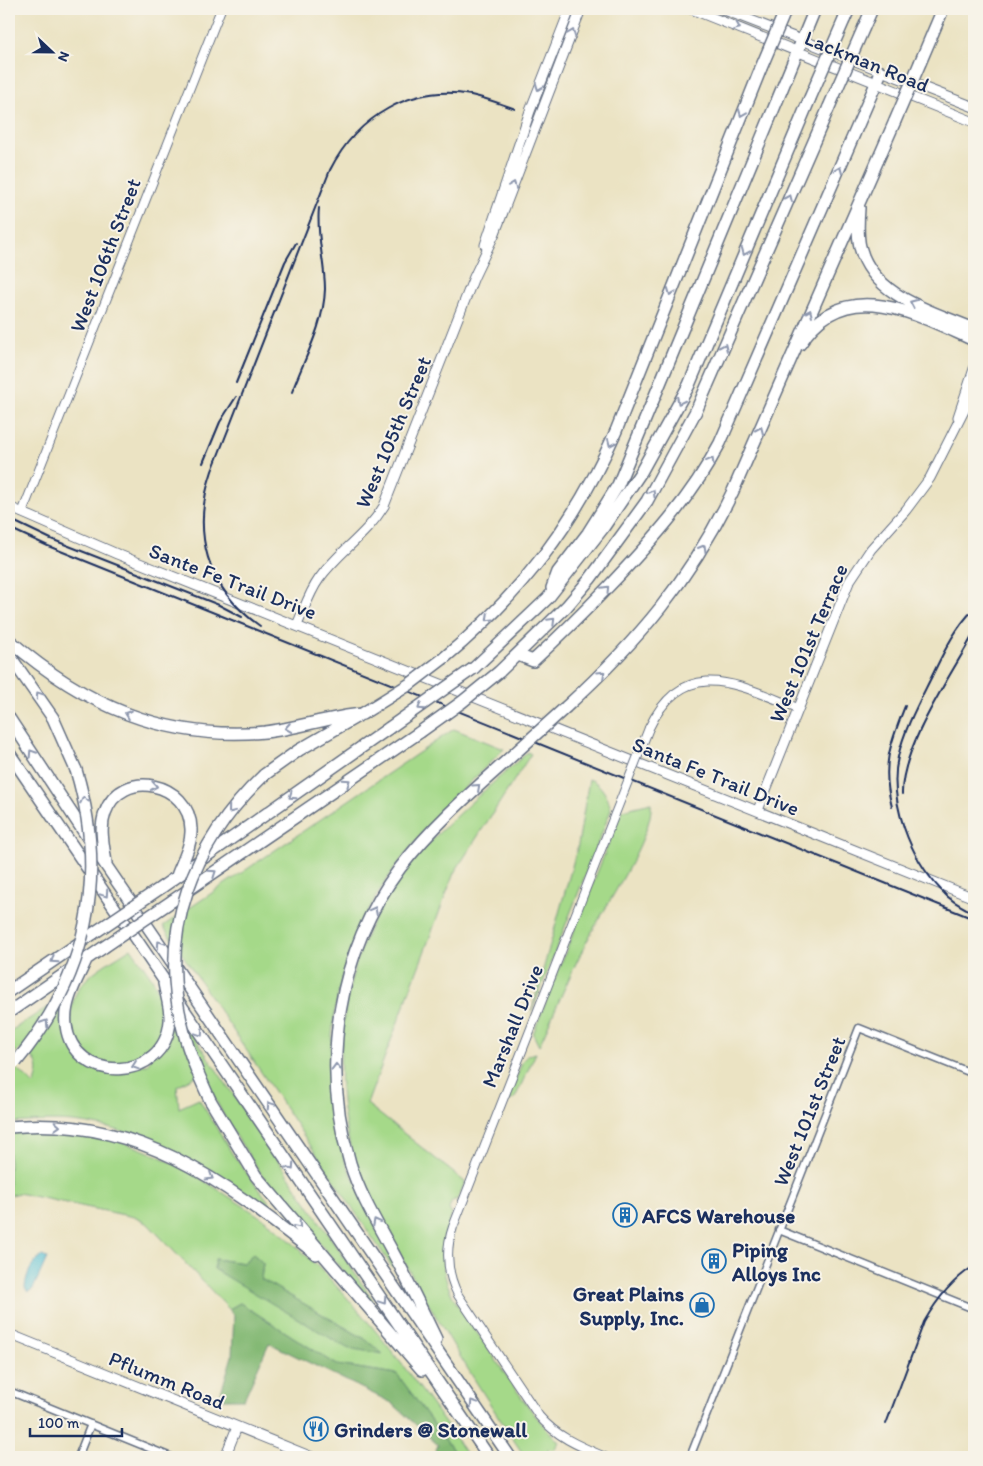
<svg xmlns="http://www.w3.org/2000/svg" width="983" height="1466" viewBox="0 0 983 1466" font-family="Itim,sans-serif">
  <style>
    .green { fill: #a5d989; stroke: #608474; fill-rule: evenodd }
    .forest { fill: #84b975; stroke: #50746a }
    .water { fill: #57c0d3; stroke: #397898 }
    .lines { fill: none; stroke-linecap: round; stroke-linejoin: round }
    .minor-casing { stroke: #646e81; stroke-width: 9 }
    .tertiary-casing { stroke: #646e81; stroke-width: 10 }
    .secondary-casing { stroke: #646e81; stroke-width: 11 }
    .motorway-casing { stroke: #646e81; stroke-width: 14 }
    .minor { stroke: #fff; stroke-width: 6 }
    .tertiary { stroke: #fff; stroke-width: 8 }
    .secondary { stroke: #fff; stroke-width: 9 }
    .motorway { stroke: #fff; stroke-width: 11 }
    .rail { stroke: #1b2f5e; stroke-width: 2 }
    .tertiary-bridge-casing { stroke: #646e81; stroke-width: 10; stroke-linecap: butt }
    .motorway-bridge-casing { stroke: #646e81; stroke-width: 14; stroke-linecap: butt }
    .tertiary-bridge { stroke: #fff; stroke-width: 8 }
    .motorway-bridge { stroke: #fff; stroke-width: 11 }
    .oneway { stroke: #8d97ae }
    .labels { text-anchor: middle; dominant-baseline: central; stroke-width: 4; stroke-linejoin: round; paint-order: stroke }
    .street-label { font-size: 21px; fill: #1b2f5e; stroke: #f7f3e8 }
    .poi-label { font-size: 21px; font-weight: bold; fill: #1b2f5e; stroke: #f7f3e8; text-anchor: start }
  </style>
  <rect width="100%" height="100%" fill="#f7f3e8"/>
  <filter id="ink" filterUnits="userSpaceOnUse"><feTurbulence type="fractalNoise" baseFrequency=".02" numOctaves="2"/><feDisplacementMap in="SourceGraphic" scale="10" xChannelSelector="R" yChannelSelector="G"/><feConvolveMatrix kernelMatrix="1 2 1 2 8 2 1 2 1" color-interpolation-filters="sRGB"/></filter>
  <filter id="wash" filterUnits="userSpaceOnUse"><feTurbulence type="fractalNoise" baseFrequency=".0096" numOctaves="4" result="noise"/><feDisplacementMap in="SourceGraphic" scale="20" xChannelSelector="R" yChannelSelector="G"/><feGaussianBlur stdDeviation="1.12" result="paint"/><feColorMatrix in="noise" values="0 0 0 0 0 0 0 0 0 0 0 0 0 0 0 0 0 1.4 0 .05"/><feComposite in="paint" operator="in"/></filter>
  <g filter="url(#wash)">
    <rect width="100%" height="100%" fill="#ebe3c3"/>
    <path class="green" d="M454,729L504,749C416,835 343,907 332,1036C328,1076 331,1118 343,1156C348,1169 355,1181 361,1194C372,1218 384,1242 395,1265L392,1267L163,926Z
      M528,752L531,754L454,873L367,1104L465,1182L458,1199L452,1201L449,1209L452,1215C445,1234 440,1255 445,1275C450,1300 469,1321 483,1341C507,1376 529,1412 559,1442L554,1450L547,1449L552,1457H525C486,1399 449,1340 414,1279C392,1241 369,1203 355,1162C327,1080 340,969 387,896C424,839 478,797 528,752Z
      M589,779C601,783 609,798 611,810L531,1013L578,845Z
      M651,803C655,834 602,911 587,941C569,976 555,1011 539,1046L533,1034L622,810Z
      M131,948C140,962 154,978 159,993C187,1075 75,1087 71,1023C70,1009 73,995 82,984C94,969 115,959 131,948Z
      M46,1008H61L85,1063L147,1065L175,1017L186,1025L373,1300L370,1303L261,1174L229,1125L201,1073L177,1086L179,1108L199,1099L233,1155L280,1216L277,1218C216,1174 151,1129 73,1122C52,1120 30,1122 9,1123V1078L18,1069L34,1085C42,1067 37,1058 21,1049L9,1056V1032Z
      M536,1053L515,1098L507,1102L523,1060L528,1055Z
      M46,1131C65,1132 84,1133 102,1137C147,1147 187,1169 225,1194C241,1205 258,1214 273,1226C347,1286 415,1378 468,1457H458L397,1374L337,1365L240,1303L229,1309L148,1224L134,1217L18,1193L9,1196V1134ZM253,1254L263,1263L261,1279L365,1339L215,1259L243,1263Z"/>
    <path class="forest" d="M253,1254L263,1263L261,1279L365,1339L383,1354L347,1348L214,1269L215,1259L243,1263Z
      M240,1303L337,1365L397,1374L458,1457H433L438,1445L392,1403L269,1343L244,1399H219L232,1356L234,1315L229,1309Z"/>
    <path class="water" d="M42,1256L47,1258L33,1289L28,1292L25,1288C26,1275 31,1264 42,1256Z"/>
  </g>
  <g filter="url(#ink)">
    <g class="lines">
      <g class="minor-casing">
        <path id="minor" d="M779,1230L974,1309
          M9,1391L171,1457
          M78,1457L91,1424
          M690,1457L859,1028L974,1074"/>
      </g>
      <g class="tertiary-casing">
        <path id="tertiary" d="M22,513L221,9
          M649,728C685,653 740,686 798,708
          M605,1457C579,1446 557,1437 539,1416L458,1295C447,1273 445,1250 453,1227L615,814"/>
      </g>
      <g class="secondary-casing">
        <path id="secondary" d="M691,9L974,122
          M722,9L974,107
          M485,245L530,111L570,9
          M958,417L974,369
          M9,507L117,554L974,898
          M297,625C304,610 309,593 319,579C339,551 365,537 384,506L474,277L495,233L581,9
          M758,810L849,582L871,549L906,510L930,478L974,391
          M9,1334L312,1457
          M225,1457L237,1427"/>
      </g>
      <g class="motorway-casing">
        <path id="motorway" d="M844,20L849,9
          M864,27L872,9
          M920,63L943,9
          M859,208C858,221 857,234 860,247C873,297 932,311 974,329
          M800,344C844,273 917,315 974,340
          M552,588L558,572L588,533L618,485L815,9
          M9,640C84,705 164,741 265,732C298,728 329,717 362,714
          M9,655L53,718L76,770
          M518,655L533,661C559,637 584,612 609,586C652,541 691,498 720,443L881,72
          M444,658C521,594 575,524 616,431L761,68
          M474,668L548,598L603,528L641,472L689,385L810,98
          M499,672L567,606L590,579L647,501L697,409L829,107
          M566,707C639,640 690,580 733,491L895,121
          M9,718L107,867L510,1457
          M9,753L489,1457
          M264,775L299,750L358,716
          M106,863C104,847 99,829 105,813C121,767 190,782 191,829C192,845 182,862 177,876
          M162,887L389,728
          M172,901L420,732
          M86,960C77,980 63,1002 66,1025C73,1085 165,1083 170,1021C171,1009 166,995 164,983
          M9,991L94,933
          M9,1012L104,947
          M210,1100L256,1176L422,1370
          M9,1127C135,1114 223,1181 316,1254
          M436,1339C424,1314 412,1289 399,1264C382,1231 361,1199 350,1163C320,1063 338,951 400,868C430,829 467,796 503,764"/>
      </g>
      <use href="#minor" class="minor"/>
      <use href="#tertiary" class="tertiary"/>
      <use href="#secondary" class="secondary"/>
      <use href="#motorway" class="motorway"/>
      <path class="rail" d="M236,383L285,262L296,243
        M292,392C304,359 324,325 325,289C325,262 316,236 319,208
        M203,463L220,422L236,397
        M9,519L51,539L219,605L242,617
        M9,528L48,546L974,919
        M260,626C206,588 191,532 212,471L330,170C357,117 411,84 471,95C486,98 501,104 515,109
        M902,794C901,747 952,674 974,633
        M892,807C881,766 890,744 905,706
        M972,912C961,906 949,900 941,890C910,857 888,802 898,757C904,730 918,704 930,680C943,654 954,629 974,609
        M886,1424L924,1322C937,1299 952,1280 974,1266"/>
      <g class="tertiary-bridge-casing">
        <path id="tertiary-bridge" d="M615,814L649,728"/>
      </g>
      <g class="motorway-bridge-casing">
        <path id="motorway-bridge" d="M761,68L786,9
          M810,98L844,20
          M829,107L864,27
          M895,121L920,63
          M362,714L410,684L444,658
          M389,728L474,668
          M420,732L462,702L499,672
          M503,764L566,707
          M94,933L162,887
          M104,947L172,901
          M16,1062C88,976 108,877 76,770
          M210,1100C199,1076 189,1054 183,1029C157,931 194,842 264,775"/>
      </g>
      <use href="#tertiary-bridge" class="tertiary-bridge"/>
      <use href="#motorway-bridge" class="motorway-bridge"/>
    </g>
    <defs><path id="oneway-chevron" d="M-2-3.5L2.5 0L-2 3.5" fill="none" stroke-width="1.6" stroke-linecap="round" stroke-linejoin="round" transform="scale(1.25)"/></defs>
    <g class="oneway">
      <use href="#oneway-chevron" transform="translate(737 27) rotate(22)"/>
      <use href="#oneway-chevron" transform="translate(572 33) rotate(-69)"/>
      <use href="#oneway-chevron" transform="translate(539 87) rotate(111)"/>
      <use href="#oneway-chevron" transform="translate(742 113) rotate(112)"/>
      <use href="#oneway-chevron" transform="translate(839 170) rotate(-67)"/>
      <use href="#oneway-chevron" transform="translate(513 185) rotate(-69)"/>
      <use href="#oneway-chevron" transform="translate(789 198) rotate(-66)"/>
      <use href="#oneway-chevron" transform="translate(745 252) rotate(113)"/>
      <use href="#oneway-chevron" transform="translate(671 292) rotate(112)"/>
      <use href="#oneway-chevron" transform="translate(913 303) rotate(-156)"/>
      <use href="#oneway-chevron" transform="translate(809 313) rotate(-66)"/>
      <use href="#oneway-chevron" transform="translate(724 347) rotate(-66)"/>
      <use href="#oneway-chevron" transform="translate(680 401) rotate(117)"/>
      <use href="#oneway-chevron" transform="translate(760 430) rotate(-66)"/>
      <use href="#oneway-chevron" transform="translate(611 443) rotate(114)"/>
      <use href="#oneway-chevron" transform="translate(711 461) rotate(-61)"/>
      <use href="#oneway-chevron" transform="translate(652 493) rotate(-60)"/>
      <use href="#oneway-chevron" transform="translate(703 548) rotate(-60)"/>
      <use href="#oneway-chevron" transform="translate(606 589) rotate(-46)"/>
      <use href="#oneway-chevron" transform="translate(489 618) rotate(136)"/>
      <use href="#oneway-chevron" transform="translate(552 621) rotate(-45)"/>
      <use href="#oneway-chevron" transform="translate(602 674) rotate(-43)"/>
      <use href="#oneway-chevron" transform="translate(39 695) rotate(-124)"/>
      <use href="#oneway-chevron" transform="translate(421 707) rotate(147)"/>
      <use href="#oneway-chevron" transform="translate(128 714) rotate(-160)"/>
      <use href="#oneway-chevron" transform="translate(288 728) rotate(171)"/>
      <use href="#oneway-chevron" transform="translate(32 753) rotate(-123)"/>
      <use href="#oneway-chevron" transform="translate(347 782) rotate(-34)"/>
      <use href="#oneway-chevron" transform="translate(154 786) rotate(10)"/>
      <use href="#oneway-chevron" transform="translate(477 787) rotate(-42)"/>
      <use href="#oneway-chevron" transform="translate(292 796) rotate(145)"/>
      <use href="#oneway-chevron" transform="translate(84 800) rotate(-103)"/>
      <use href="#oneway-chevron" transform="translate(231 810) rotate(129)"/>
      <use href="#oneway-chevron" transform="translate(213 873) rotate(-34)"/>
      <use href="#oneway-chevron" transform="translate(105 894) rotate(56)"/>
      <use href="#oneway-chevron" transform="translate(374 910) rotate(-62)"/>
      <use href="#oneway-chevron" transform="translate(160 944) rotate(-124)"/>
      <use href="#oneway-chevron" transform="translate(54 960) rotate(146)"/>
      <use href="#oneway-chevron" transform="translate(45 1023) rotate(-58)"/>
      <use href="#oneway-chevron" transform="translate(200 1033) rotate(56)"/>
      <use href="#oneway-chevron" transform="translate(135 1066) rotate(161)"/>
      <use href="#oneway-chevron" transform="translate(336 1067) rotate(-91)"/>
      <use href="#oneway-chevron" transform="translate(270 1105) rotate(-124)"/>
      <use href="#oneway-chevron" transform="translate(57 1126) rotate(3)"/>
      <use href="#oneway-chevron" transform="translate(291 1167) rotate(56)"/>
      <use href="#oneway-chevron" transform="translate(210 1177) rotate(31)"/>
      <use href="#oneway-chevron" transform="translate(376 1222) rotate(-118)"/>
      <use href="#oneway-chevron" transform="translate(298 1225) rotate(49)"/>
      <use href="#oneway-chevron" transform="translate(383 1301) rotate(56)"/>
      <use href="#oneway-chevron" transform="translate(473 1403) rotate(-124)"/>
    </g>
  </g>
  <defs>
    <g id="building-ring" transform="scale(1.25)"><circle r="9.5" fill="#f7f3e8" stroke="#1f6fb2" stroke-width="1.5"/><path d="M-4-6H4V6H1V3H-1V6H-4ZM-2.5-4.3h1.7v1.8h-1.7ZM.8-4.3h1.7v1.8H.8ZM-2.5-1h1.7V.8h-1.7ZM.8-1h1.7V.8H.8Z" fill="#1f6fb2"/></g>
    <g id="shop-ring" transform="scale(1.25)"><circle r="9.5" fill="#f7f3e8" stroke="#1f6fb2" stroke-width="1.5"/><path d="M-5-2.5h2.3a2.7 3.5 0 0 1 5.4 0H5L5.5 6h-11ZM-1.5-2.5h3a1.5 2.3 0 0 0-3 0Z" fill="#1f6fb2"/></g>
    <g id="restaurant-ring" transform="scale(1.25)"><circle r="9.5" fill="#f7f3e8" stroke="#1f6fb2" stroke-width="1.5"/><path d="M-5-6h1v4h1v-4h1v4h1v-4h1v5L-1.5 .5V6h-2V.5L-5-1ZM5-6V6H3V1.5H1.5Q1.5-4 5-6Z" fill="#1f6fb2"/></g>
  </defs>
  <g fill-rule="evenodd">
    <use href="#building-ring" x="625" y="1215"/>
    <use href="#building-ring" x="714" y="1261"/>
    <use href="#shop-ring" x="702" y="1305"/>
    <use href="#restaurant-ring" x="316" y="1429"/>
  </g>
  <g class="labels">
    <g class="street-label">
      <text transform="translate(867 61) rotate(22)">Lackman Road</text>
      <text transform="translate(105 255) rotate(-69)">West 106th Street</text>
      <text transform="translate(393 432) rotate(-67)">West 105th Street</text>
      <text transform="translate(233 581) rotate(21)">Sante Fe Trail Drive</text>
      <text transform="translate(808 643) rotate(-67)">West 101st Terrace</text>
      <text transform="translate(716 776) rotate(22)">Santa Fe Trail Drive</text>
      <text transform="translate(512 1026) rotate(-68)">Marshall Drive</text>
      <text transform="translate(809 1111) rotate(-68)">West 101st Street</text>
      <text transform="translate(167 1380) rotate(22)">Pflumm Road</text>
    </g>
    <g class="poi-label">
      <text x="642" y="1215">AFCS Warehouse</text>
      <text x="732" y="1249">Piping<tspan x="732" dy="24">Alloys Inc</tspan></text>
      <text x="684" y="1293" text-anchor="end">Great Plains<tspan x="684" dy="24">Supply, Inc.</tspan></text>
      <text x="334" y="1429">Grinders @ Stonewall</text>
    </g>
  </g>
  <rect width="983" height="1466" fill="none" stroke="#f7f3e8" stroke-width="30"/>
  <g transform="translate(52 52) rotate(112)" stroke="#f7f3e8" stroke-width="4" paint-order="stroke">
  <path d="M0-4L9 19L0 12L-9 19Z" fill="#1b2f5e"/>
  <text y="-8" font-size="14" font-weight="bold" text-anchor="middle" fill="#1b2f5e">N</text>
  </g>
  <path d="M30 1428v8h92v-8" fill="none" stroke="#1b2f5e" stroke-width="2.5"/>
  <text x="38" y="1428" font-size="15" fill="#1b2f5e" stroke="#f7f3e8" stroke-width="4" paint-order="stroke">100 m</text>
</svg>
